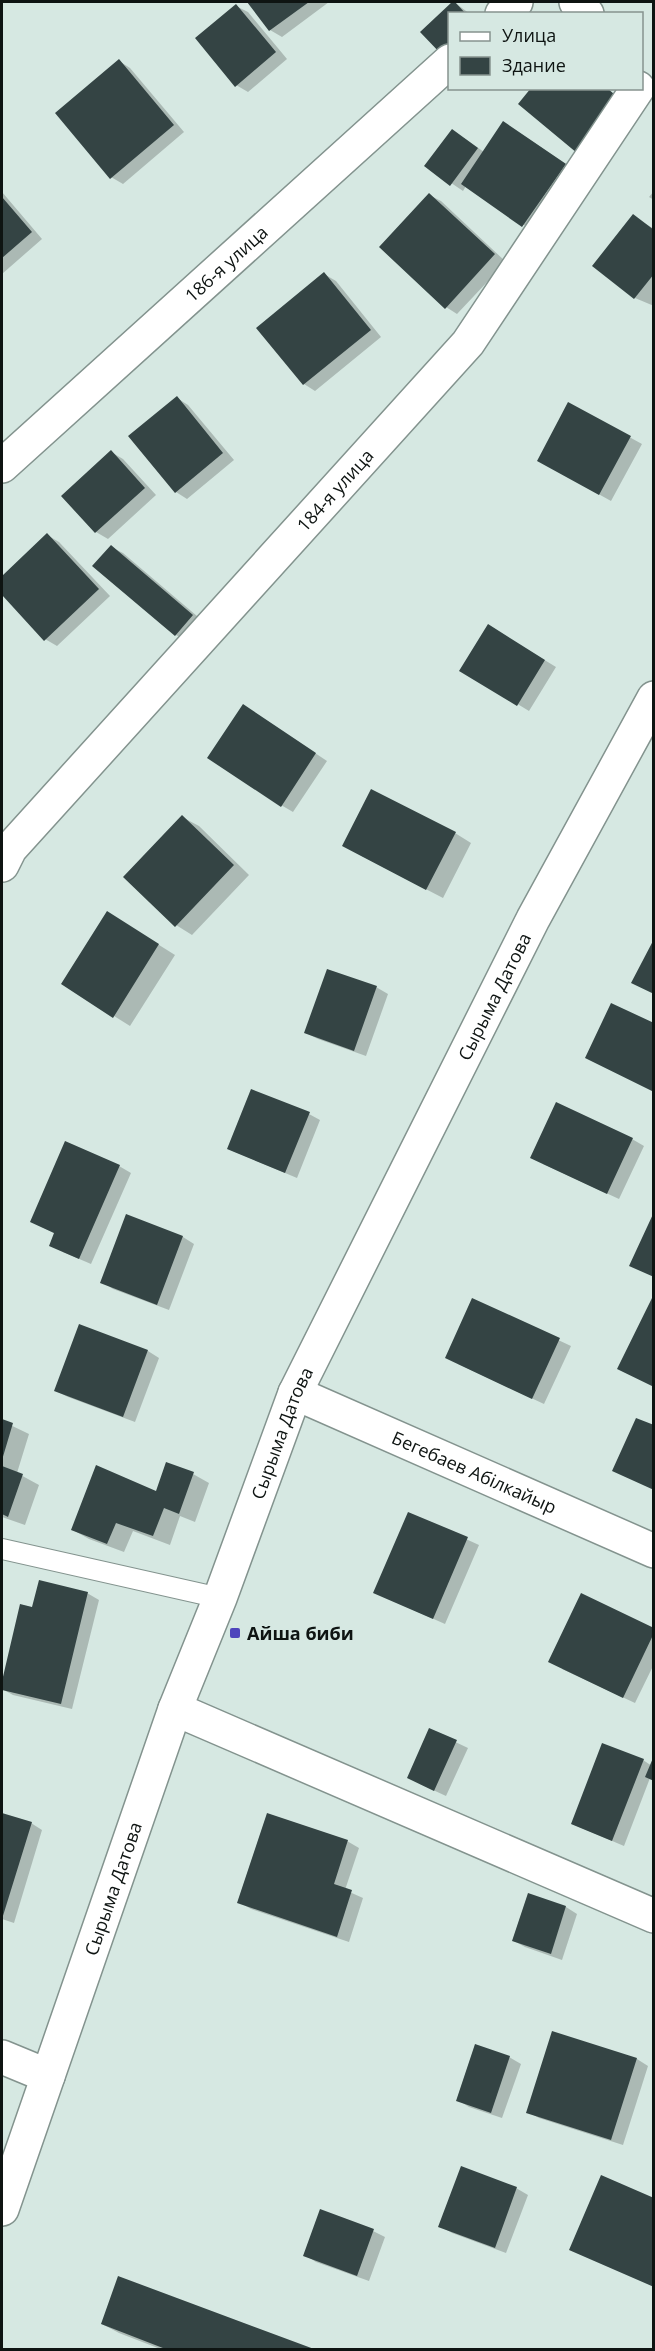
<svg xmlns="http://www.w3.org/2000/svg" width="655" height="2351" viewBox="0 0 655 2351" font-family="'Open Sans',sans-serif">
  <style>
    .shadow { fill: #0003 }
    .building { fill: #344444 }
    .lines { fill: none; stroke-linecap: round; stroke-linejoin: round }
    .lane-casing { stroke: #83938e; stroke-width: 22 }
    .street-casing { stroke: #83938e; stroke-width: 36 }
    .secondary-casing { stroke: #83938e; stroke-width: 36 }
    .lane { stroke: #fff; stroke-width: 20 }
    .street { stroke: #fff; stroke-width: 33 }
    .secondary { stroke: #fff; stroke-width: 33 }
    .poi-dot { fill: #4e45bc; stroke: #d6e8e2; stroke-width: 2 }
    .labels { text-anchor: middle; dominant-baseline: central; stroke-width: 6; stroke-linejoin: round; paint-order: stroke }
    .street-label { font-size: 18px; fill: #0e1412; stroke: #d6e8e2 }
    .poi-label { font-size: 18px; font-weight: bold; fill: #0e1412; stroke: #d6e8e2; text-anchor: start }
  </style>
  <rect width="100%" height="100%" fill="#d6e8e2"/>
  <path class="shadow" d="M249,2H329L282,37L270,30Z
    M454,2L470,14H450L422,32Z
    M236,6L248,12L287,59L248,92L236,85Z
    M119,61L130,68L184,132L123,184L111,177Z
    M520,133L581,174L539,235L466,186L463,191L426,166L464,138L484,152Z
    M654,191V200L649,197Z
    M2,192L42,239L2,274Z
    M429,195L441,201L506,262L457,314L446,307Z
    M633,216L654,229V306L635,298Z
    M324,274L336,281L381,337L315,391L304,384Z
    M177,398L188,405L234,460L187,499L176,492Z
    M569,404L642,444L611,501L539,461Z
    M111,452L123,459L156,495L108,539L96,532L63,496Z
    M47,535L59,542L110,596L57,646L45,639L2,592V578Z
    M111,547L123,553L204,622L188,642L176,635L95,566Z
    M500,633L556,667L529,711L461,670Z
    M255,713L327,761L293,812L281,805Z
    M182,817L199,826L249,875L192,935L176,925Z
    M455,833L471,843L443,898L360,855Z
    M124,923L175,955L130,1026L63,984Z
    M376,987L388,994L366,1056L318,1039L306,1033Z
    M309,1114L320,1120L297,1178L228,1149Z
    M632,1139L644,1146L619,1199L543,1164Z
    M119,1166L131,1173L91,1264L63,1252L56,1234L32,1222Z
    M127,1216L183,1237L194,1244L169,1310L113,1289L102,1282Z
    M473,1300L571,1346L544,1404L458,1364Z
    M148,1351L159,1358L135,1422L68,1397L56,1391Z
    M2,1421L29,1434L17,1473L39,1485L25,1525L2,1517Z
    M193,1474L209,1483L195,1522L180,1516L170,1545L133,1531L124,1552L89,1539L73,1530L157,1493Z
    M409,1513L479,1545L445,1624L375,1593Z
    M87,1593L99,1600L72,1709L13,1695L2,1689L21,1606L33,1608Z
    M654,1629V1664L635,1703L562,1669Z
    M430,1730L468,1748L446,1796L420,1784Z
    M643,1760L652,1766L650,1778L624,1846L572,1824Z
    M2,1814L31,1823L42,1830L14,1923L2,1919Z
    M347,1841L359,1848L345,1890L363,1898L349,1942L251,1909L239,1902Z
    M529,1895L566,1907L577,1914L562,1960L525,1947L514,1941Z
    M553,2033L637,2059L648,2066L623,2145L539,2118L528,2112Z
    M509,2057L521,2064L502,2118L469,2107L458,2100Z
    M516,2188L528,2195L506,2253L452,2233L440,2226Z
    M373,2231L385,2237L369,2281L316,2262L305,2255Z
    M102,2324L311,2350H163L119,2333Z"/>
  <path class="building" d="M247,2H309L269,31Z
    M452,2H455L466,14H450V47L442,55L420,32Z
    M236,4L276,52L235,87L195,38Z
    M119,59L174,125L110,179L55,113Z
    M531,88H607L621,100L577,153L518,104Z
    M503,121L566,164L522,227L461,184Z
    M452,129L478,148L450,186L424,166Z
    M429,193L495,254L445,309L379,247Z
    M2,197L32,232L2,258Z
    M633,214L654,230V274L634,299L592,266Z
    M324,272L371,330L303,385L256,328Z
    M177,396L223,453L175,493L128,436Z
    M568,402L631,436L599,495L537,461Z
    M111,450L145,488L95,533L61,496Z
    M47,533L99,589L44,641L2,595V576Z
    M111,545L193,615L175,636L92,566Z
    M488,624L545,660L517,706L459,671Z
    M243,704L316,753L281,807L207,758Z
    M371,789L456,832L426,890L342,846Z
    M182,815L234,865L175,927L123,877Z
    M107,911L159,944L113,1018L61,984Z
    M654,939V994L631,983Z
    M327,969L377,986L354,1051L304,1033Z
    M611,1003L654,1023V1092L585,1058Z
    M251,1089L310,1112L285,1173L227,1149Z
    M556,1102L633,1138L607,1194L530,1158Z
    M65,1141L120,1165L79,1259L49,1246L54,1233L30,1222Z
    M654,1212V1277L629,1266Z
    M126,1214L183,1236L157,1305L100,1283Z
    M472,1298L560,1338L532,1399L445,1358Z
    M652,1298L654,1299V1387L617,1369Z
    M79,1324L148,1350L123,1417L54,1391Z
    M636,1418L654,1425V1490L612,1471Z
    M2,1419L13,1423L2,1460Z
    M166,1462L194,1472L179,1514L164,1508L153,1536L116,1523L107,1544L71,1530L96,1465L156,1491Z
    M2,1466L23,1474L8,1517L2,1514Z
    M408,1512L468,1537L433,1619L373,1593Z
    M39,1580L88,1592L61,1704L2,1690V1681L20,1604L32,1607Z
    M581,1593L654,1628V1633L623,1698L548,1662Z
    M429,1728L457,1740L434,1791L407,1778Z
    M602,1743L644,1759L612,1841L571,1824Z
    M653,1758H654V1781L645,1777Z
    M2,1813L32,1822L2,1919Z
    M267,1813L348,1840L334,1884L352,1890L337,1937L237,1903Z
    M528,1893L566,1906L551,1954L512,1941Z
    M552,2031L637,2058L611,2140L526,2113Z
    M475,2044L510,2056L491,2113L456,2101Z
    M461,2166L517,2187L495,2248L438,2227Z
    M601,2175L654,2198V2287L569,2250Z
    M320,2209L374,2229L357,2276L303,2256Z
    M118,2276L314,2349V2350H168L101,2324Z"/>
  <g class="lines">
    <g class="lane-casing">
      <path id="lane" d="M2,1549L220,1598"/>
    </g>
    <g class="street-casing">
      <g id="street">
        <path d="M576,2L587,14"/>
        <path d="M502,14L516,2"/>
        <path id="s1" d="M2,466L450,61"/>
        <path id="s2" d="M2,865L10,849L468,343L638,88"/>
        <path id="s3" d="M295,1393L654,1551"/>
        <path d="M175,1709L654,1916"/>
        <path d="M2,2057L48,2076"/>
      </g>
    </g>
    <g class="secondary-casing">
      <g id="secondary">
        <path id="s4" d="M2,2209L175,1709L220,1598L295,1393L533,919L654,698"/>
      </g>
    </g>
    <use href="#lane" class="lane"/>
    <use href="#street" class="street"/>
    <use href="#secondary" class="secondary"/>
  </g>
  <rect class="poi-dot" x="229" y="1627" width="12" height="12" rx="3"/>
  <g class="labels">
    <g class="street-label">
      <text stroke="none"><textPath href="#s1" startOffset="302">186-я улица</textPath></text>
      <text stroke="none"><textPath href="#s2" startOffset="502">184-я улица</textPath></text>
      <text stroke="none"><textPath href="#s4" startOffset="1311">Сырыма Датова</textPath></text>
      <text stroke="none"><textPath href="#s4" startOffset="825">Сырыма Датова</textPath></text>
      <text stroke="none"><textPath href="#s3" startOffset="196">Бегебаев Абілкайыр</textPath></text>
      <text stroke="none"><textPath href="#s4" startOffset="339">Сырыма Датова</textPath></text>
    </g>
    <g class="poi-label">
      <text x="247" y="1633">Айша биби</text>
    </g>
  </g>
  <rect width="655" height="2351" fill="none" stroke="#0e1412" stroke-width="6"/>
  <rect x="448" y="12" width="195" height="78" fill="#d6e8e2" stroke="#86938f" stroke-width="1.5"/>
  <rect x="460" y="32" width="30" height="9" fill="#ffffff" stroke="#86938f" stroke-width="1.5"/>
  <text x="502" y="42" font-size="18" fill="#0e1412">Улица</text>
  <rect x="460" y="57" width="30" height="18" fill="#344444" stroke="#86938f" stroke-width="1.5"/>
  <text x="502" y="72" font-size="18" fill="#0e1412">Здание</text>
</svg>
